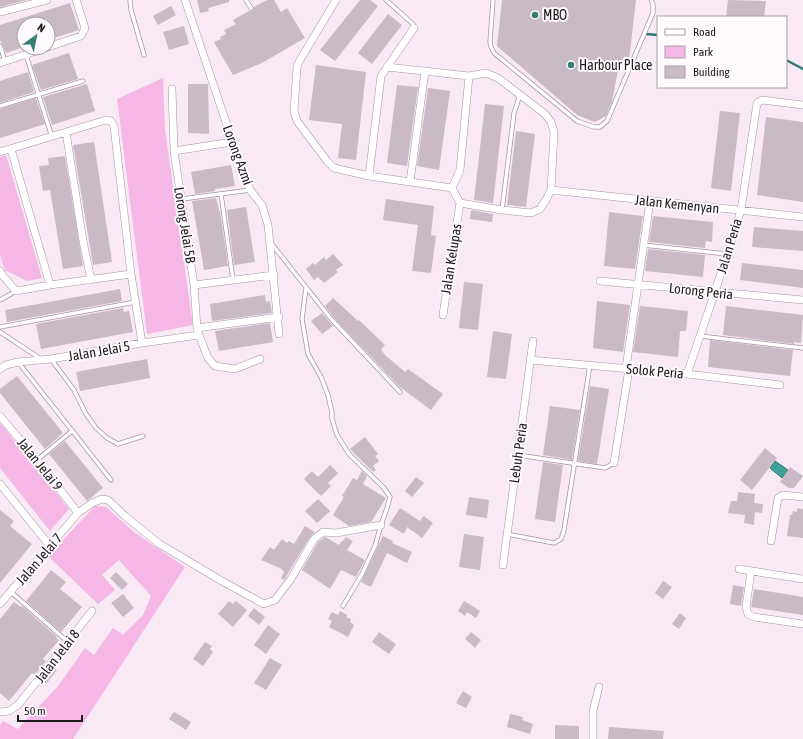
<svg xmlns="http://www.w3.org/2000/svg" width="803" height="739" viewBox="0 0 803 739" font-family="'Asap Condensed',sans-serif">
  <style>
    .green { fill: #f4b7e6 }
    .water { fill: #3da396; stroke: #347a72 }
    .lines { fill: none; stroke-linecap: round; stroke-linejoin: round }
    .stream { stroke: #347a72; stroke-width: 2.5 }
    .building { fill: #c9bac5 }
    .lane-casing { stroke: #a496a1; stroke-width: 5 }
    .street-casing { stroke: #a496a1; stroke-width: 8 }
    .lane { stroke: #fff; stroke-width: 3.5 }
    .street { stroke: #fff; stroke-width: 7 }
    .poi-dot { fill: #387d73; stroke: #fefafd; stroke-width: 1.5 }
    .labels { text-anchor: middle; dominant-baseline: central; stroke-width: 4; stroke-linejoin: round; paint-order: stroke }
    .poi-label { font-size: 14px; fill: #1f1a1e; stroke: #fefafd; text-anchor: start }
    .street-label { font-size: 14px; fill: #1f1a1e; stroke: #fefafd }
  </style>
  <rect width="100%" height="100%" fill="#f9e9f5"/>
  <path class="green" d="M163,78L165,130L193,325L147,334L117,99Z
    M6,155L42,278L27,281L5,270L0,255V157Z
    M0,423L69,509L50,531L0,468Z
    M95,506L106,507L134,532L185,567L73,739H0V725L3,721L18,729L58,686L85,648L94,655L113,628L123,635L143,615L151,596L119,560L102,575L115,590L98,604L48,556Z"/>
  <path class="water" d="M775,461L788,470L782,478L770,468Z"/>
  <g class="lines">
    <path class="stream" d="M646,34L658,35
      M786,60L803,69"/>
  </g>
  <path class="building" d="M0,0H27L0,7Z
    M197,0H229V2L208,8L209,11L200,13Z
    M267,0H274L281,12L287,8L305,38L262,63L233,75L214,42L221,39L220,37L226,34L224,30L236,24L233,20L249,11H252L254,7Z
    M360,0H370L378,6L335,61L320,50Z
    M502,0H636L629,60L618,70L612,102L606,116L595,122L577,115L497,46Z
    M728,0L766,1L764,17H726Z
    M70,3L79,30L48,40V24H24V47L6,53L0,40V25Z
    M171,6L176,15L158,25L153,16Z
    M388,14L402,25L372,64L358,53Z
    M184,26L189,44L169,50L163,32Z
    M69,53L78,79L41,90L32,65Z
    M316,65L366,72L356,160L338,158L342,124L309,120Z
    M28,72L34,92L0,103V81Z
    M87,84L95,111L52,125L43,97Z
    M188,84H208L209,134L188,133Z
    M397,85L418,87L407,166L387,163Z
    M428,88L450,91L439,170L417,166Z
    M36,98L45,124L0,138V109Z
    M485,104L504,106L493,203L474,200Z
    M720,111L740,113L731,191L711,188Z
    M766,117L803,122V202L757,195Z
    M516,131L535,134L526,207L507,205Z
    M94,142L112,262L93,265L73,145Z
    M65,156L83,266L63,269L50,190L43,191L39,166L49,165L48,158Z
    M231,165L235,186L215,189V191L195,194L191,172Z
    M216,198L219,211H220L228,266L204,270L192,201Z
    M386,199L434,206L431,235L436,236L431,273L412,271L418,225L383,220Z
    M246,207L255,262L234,265L227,210Z
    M472,210L493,214L492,222L470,219L471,211Z
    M609,212L643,216L635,269L604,266Z
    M653,216L713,222L712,242L706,241L705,248L649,242Z
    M754,227L803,231V251L752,247Z
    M648,249L705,255L703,277L645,271Z
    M333,254L343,265L336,270L338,272L324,283L318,277L314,280L306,269L313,263L315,265L324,257L326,260Z
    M742,263L803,270V288L740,280Z
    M464,282L483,284L478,330L459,328Z
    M120,289L122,301L7,322L5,310Z
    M265,295L266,302L270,301L272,313L212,321L210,304Z
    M333,298L358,321L359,320L385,345L381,350L386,356L405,372L408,369L443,394L431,410L400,387L334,318L325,306Z
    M597,301L630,305L623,352L593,348Z
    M640,306L688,311L686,331H680L678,357L633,352Z
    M726,306L803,315L801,343L794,342V344L723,335Z
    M123,308L124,312L129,311L133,332L41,349L36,324Z
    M322,313L333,326L322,334L311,321Z
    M270,323L273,342L219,351L215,331Z
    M493,331L512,334L506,379L487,377Z
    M710,340L793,350L790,376L708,367Z
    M147,359L150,378L80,391L76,372Z
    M17,376L63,433L45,449L0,393V389Z
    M590,386L609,389L597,464L578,461Z
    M550,406L580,410L572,460L543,455Z
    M365,437L378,454L375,456L379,461L373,466L376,470L373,472L350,449Z
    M65,441L103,488L87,501L49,454Z
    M765,448L777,458L752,490L740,480Z
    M543,462L563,465L555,522L535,519Z
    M330,465L338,473L328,483L331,486L321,496L304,479L312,471L318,477Z
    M790,467L803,476L794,488H789L780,482Z
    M362,471L367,476L363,484L386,498L371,522L349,526L333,515L344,497L342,496L353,478L357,480Z
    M416,477L424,483L412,497L405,491Z
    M738,492L755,494L754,503L763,504L762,513L755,512L754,525L744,523L745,515L728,513L731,501H737Z
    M469,497L489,500L487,518L466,515Z
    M318,499L330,511L317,523L305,511Z
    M400,508L420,521L424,516L433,523L422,538L407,527L404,534L389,525Z
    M797,508L803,509V538L787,536L790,515H792L793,511L797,512Z
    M0,510L14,521L10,526L32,544L0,583Z
    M305,526L315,532L310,537L284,580L281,578L284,572L282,570V569L261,560L270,547L274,550L282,539L287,543L289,541L294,544Z
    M464,534L484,537L480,570L459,567Z
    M383,536L393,541L392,543L412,552L407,563L387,553L371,587L361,582Z
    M325,537L339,545L342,541H343L346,537L353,541L347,550L365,560L356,577L341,570L330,589L302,570L318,542Z
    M51,570L66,582L60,589L82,607L61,632L26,601Z
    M116,572L128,584L122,590L110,578Z
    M663,581L672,587L663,599L655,593Z
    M733,585L744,587L741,606L730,604Z
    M754,589L803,597V615L751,607Z
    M123,594L134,608L123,617L111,603Z
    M229,601L233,604L236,601L247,610L233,627L218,614Z
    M464,601L480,611L476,618L467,612L465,616L458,611Z
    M14,602L21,607L22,606L57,637L56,638L59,640L43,659L46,661L35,675L32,673L9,701L0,693V619Z
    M254,608L265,617L259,625L248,616Z
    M340,611L347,615L346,617L351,619L350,622L354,625L348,637L329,627L332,621L328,619L332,612L338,615Z
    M680,613L686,618L679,629L672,624Z
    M268,625L280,634L266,654L254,645Z
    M379,632L396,644L389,654L372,642Z
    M471,632L481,640L475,648L465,639Z
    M205,642L212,646L210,649L213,652L203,666L193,659Z
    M270,658L282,665L266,690L254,683Z
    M54,668L57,670L46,684L43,681Z
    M463,691L472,697L466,708L456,703Z
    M174,712L191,722L186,730L169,719Z
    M510,714L523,717L522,720L533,724L530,734L507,727Z
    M555,725L579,726V739H555Z
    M609,727L664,731L663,739H608Z"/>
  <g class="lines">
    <g class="lane-casing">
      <path id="lane" d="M130,0L131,10L144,55
        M246,0L251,8
        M386,0L413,24L414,28
        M493,0L490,42L491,47L494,53L577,121L594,127H600L607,121L653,13V4L651,0
        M0,46L5,61
        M26,55L52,137
        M0,106L83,81
        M221,194L233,280
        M182,199L250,190
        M502,210L514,113L520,95
        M271,243L332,320L400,392
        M643,245L727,254
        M306,288L302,319L308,354L321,377L328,395L332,413V419L337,435L349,454L384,488L390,497L387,508L381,525L375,546L362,574L343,606
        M0,300L16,291
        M0,327L135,302
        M0,332L41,359
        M700,336L803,348
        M51,359L74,390L86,414L96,428L107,438L118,444L143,436
        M18,362L111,480
        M518,455L605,468L614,463
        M37,460L72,431
        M507,534L554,543L561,539L564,530L590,365
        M11,592L68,642"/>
    </g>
    <g class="street-casing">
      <path id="street" d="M185,0L239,161L250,190L262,205L268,225L279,334
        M336,0L300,60L297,67L294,111L297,121L327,161L334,168L369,176L452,188
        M0,12L47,0
        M48,47L81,36L85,28L76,0
        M0,63L45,48
        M387,67L469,76L486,73L498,78L545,114L551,122L554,132L551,190L547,198L540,209L531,213L502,210L460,203
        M172,89L174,151L194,285L197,328L199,335L208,358L215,366L235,369L260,359
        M66,132L83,241L91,280
        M11,149L50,285
        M174,151L232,142
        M0,152L106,120L111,121L114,126L131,274L142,343
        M369,176L381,76L414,28
        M410,182L425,71
        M551,190L803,217
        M460,203L452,188L460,170L469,76
        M0,271L3,276L16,291L50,285L131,274
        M600,281L803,300
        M194,285L274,275
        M443,315L460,203
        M197,328L279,317
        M530,360L687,374L780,385
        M626,368L650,201
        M0,369L6,365L18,362L51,359L142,343L199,335
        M687,374L715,292L741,210L757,103L762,100L803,105
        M0,416L37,460L78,513
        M614,463L629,369
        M0,484L50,546
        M771,541L778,498L783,495L803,497
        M503,565L533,341
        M739,569L803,579
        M751,571L746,607L748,614L754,617L803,624
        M0,604L78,513L92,503L102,499L108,500L125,516L158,543L220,580L264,604L275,600L291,579L314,539L323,532L336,533L381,525
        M0,712L9,711L18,705L92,611
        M593,739V711L599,687"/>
    </g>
    <use href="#lane" class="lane"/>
    <use href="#street" class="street"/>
  </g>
  <g class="poi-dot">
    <circle cx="535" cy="15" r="4"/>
    <circle cx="571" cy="65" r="4"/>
  </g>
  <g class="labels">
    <g class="poi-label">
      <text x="543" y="15">MBO</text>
      <text x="579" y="65">Harbour Place</text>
    </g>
    <g class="street-label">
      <text transform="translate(238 155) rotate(70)">Lorong Azmi</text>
      <text transform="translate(677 204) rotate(6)">Jalan Kemenyan</text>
      <text transform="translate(185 225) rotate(81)">Lorong Jelai 5B</text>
      <text transform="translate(729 246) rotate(-73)">Jalan Peria</text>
      <text transform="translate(451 259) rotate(-81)">Jalan Kelupas</text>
      <text transform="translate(701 291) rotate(6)">Lorong Peria</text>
      <text transform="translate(99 351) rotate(-10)">Jalan Jelai 5</text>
      <text transform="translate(655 371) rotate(5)">Solok Peria</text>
      <text transform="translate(518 453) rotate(-82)">Lebuh Peria</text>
      <text transform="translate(40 464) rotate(51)">Jalan Jelai 9</text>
      <text transform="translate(39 559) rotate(-49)">Jalan Jelai 7</text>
      <text transform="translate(57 656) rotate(-52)">Jalan Jelai 8</text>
    </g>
  </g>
  <rect x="657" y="16" width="130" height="72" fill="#fefafd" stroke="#a5a0a4"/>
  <rect x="665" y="29" width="20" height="6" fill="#ffffff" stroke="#a5a0a4"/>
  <text x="693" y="36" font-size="12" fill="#1f1a1e">Road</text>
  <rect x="665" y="46" width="20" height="12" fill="#f4b7e6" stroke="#a5a0a4"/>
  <text x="693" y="56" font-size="12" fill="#1f1a1e">Park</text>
  <rect x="665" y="66" width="20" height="12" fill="#c9bac5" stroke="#a5a0a4"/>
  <text x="693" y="76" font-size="12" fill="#1f1a1e">Building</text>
  <g transform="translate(36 36) rotate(33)"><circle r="19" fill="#fefafd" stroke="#a5a0a4"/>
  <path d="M0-3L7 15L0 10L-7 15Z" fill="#387d73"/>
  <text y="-6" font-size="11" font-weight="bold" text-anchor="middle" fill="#1f1a1e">N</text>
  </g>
  <path d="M18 715v6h64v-6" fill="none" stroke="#1f1a1e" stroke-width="2"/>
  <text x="24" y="715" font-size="12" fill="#1f1a1e" stroke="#fefafd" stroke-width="3" paint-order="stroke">50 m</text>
</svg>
